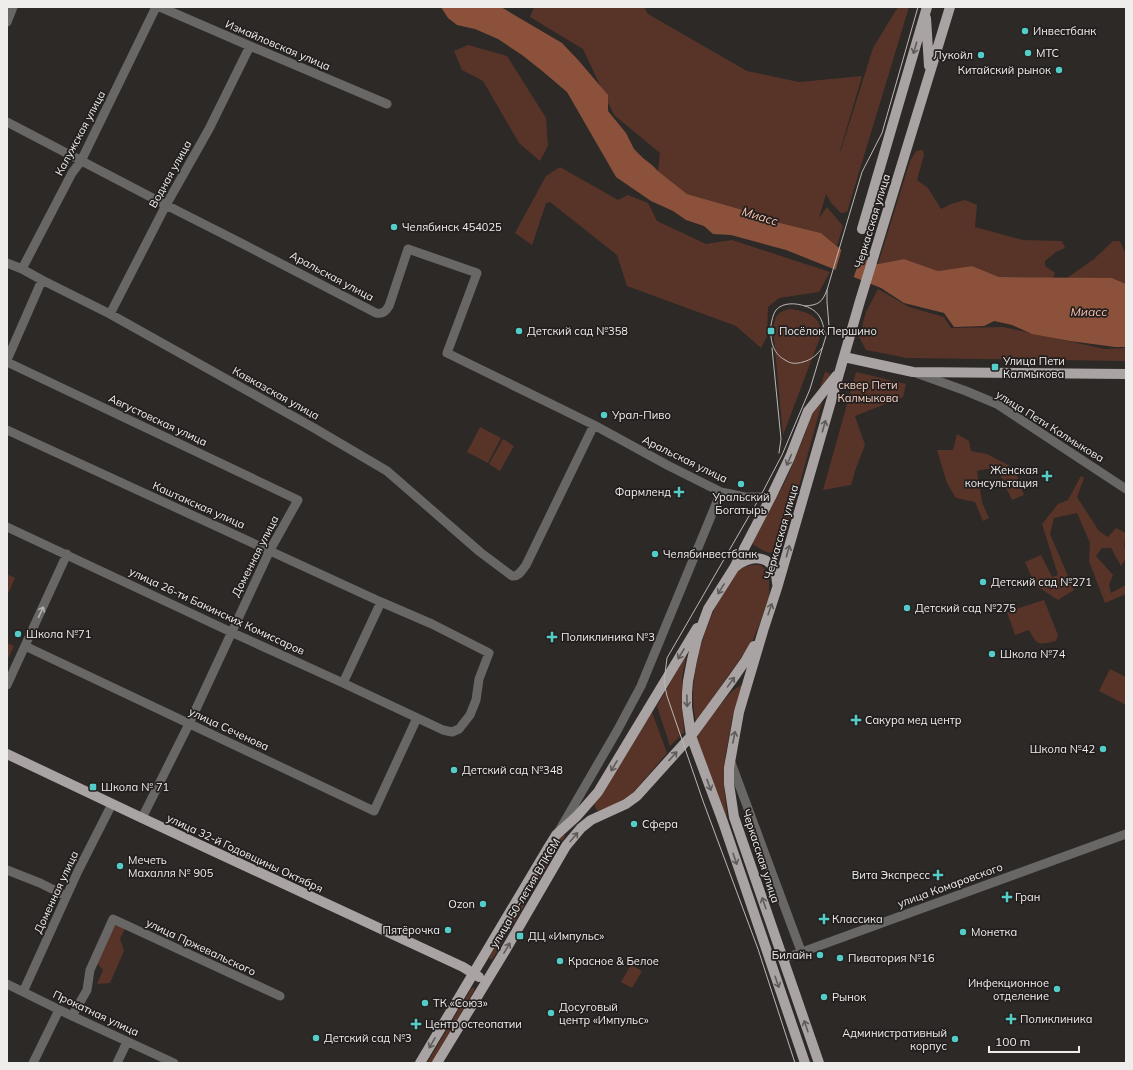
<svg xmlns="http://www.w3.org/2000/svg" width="1133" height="1070" viewBox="0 0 1133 1070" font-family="Mulish,sans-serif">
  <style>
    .green { fill: #583428 }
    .water { fill: #8b513b }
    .pier { fill: #2c2927 }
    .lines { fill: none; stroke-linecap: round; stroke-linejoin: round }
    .minor { stroke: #696766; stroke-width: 9 }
    .major { stroke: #a9a4a3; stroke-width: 10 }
    .tram { stroke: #bab8b7; stroke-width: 1 }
    .oneway { stroke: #5f5b5a }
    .oneway2 { stroke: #b3b1b0 }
    .poi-dot { fill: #54cdc8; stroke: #231f1e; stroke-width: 1.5 }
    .labels { text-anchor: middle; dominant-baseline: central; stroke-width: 3.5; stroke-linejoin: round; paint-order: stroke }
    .poi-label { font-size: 11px; fill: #efedec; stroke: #231f1e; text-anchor: start }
    .street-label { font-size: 11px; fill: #efedec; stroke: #231f1e }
    .park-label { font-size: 11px; fill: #f7d1c3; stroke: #231f1e }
    .water-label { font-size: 12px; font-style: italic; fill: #fac2ae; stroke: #231f1e }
  </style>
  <rect width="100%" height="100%" fill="#2c2927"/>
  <path class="green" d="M534,7H644L648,14L747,71L799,82L862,76L840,151L841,150L873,48L898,7H909L847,212L841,213L831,203L826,194L819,218L827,207L843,226L837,246L821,233L776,222L764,216L687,194L658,171L660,153L614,115L583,49L530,17Z
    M468,45L507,56L546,118L548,146L540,161L519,143L483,81L462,70L454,51Z
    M923,150L924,155L917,180L928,188L941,209L951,204L965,200L977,205L975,227L1023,240L1062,241L1065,248L1056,252L1045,261V266L1055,273L1053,278L999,277L972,266L938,271L904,259L878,264L910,161L916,151Z
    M560,167L618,200L628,195L648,203L657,221L706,244L732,240L830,272L819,292L779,298L768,307L767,336L761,348L736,326L627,286L617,255L550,202L546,203L532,245L515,233L546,176Z
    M1113,241H1120L1126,255V284L1112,278H1067L1094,259Z
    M878,289L909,307L944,317L951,328L1003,327L1105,349L1126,348V361L907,358L866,350L859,337L866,312Z
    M790,309C806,311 822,316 821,335L783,435L773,328C776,315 777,312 790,309Z
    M825,372L830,373L782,549C769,557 765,551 752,544L787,478L805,434Z
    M856,372L906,384L903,397L855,416L865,445L856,468L851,485L823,490Z
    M480,427L501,438L488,463L467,452Z
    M957,434L969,441L971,451L987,454L1014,468L1024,495L1012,500L996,467L977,471L982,502L989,518L983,521L975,502L956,498L947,483L937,450H953Z
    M503,439L514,446L500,471L489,464Z
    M1081,476L1084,478L1077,497L1099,531L1108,537L1116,528L1126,533L1124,545L1126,551V558L1121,566L1111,548H1102L1096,556L1113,575L1109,585L1111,593L1126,585V594L1105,603L1089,561L1090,543L1077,513L1054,518L1050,534L1074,590L1058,600L1035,585L1025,562L1041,555L1052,577L1058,575L1042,524L1058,504L1068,500Z
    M751,565H761L768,572L769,579V596L762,617L753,640L740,659L696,721C685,681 707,614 730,581C732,578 734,574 737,571C740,568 747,567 751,565Z
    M7,574L15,578L7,596Z
    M1044,600L1058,635L1056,641C1037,645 1038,646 1029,630L1015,635L1007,612Z
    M7,643L14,646L7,661Z
    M687,653L682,677V701L684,732L670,746L657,706Z
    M1110,669L1126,677V705L1099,691Z
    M743,684L732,719L725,758L724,787L727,815L726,816L695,735L732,691Z
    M652,712L667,753L631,795L616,805L597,811L594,804Z
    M563,834L565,836L492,960L489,958L559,838Z
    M114,924L125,928L120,939L124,951L110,983L97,984L103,970L96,962Z
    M631,965L642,971L632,988L621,982Z
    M474,987V991L432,1063H427L471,989Z"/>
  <path class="water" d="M441,7H501L562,43L579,61L608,95V111L626,133L634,149L643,158L652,165L658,171L687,194L764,216L776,222L821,233L844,252L878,264L904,259L938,271L972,266L999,277L1112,278L1126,284V347H1115L1070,341L1032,334L1012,325L994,321L984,326L954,327L944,313L904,303L881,288L786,250L731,235L713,234L704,226L686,220L673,211L651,201L616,177L567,92L541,70L522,55L498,39L475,29L457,25L448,18Z"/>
  <path class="pier" d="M842,248L845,250L861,256L853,279L835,272Z"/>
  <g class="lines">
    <path class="minor" d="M160,7L250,46L387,104
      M7,22L13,7
      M7,122L166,205L243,244L376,313C383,314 385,312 389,306L408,249L477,273L447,353L594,425L669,466L721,492L745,497H771
      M7,263L22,269L42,280L110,314L314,428L387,471L480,552L512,576C519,577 522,570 526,565L594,425
      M22,269L72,173L81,161L156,7
      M110,314L166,205L209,129L250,46
      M7,360L42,280
      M7,362L298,500L270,550L189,724L142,818
      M916,373L966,391L997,404L1126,489
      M7,430L381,602L432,624L489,653L479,679L476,700L470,715L459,729L452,732L443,730L343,683L231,632L7,527
      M25,646L374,811L417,718
      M343,683L381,602
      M7,685L67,554
      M730,760L801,951
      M559,831L617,731L641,686L721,492
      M7,870L40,883L66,896
      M783,959L1126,834
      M7,984L72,1016L174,1063
      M23,992L78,871L112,804
      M72,1016L87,990L90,970L113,919L280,996
      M33,1063L59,1010
      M117,1063L127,1042"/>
    <path class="major" d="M926,18L929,66
      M862,229L927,7
      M844,357L913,372L1126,374
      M735,567C754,552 776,556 777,583
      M7,754L142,818L463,967L479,977
      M420,1063L548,848L556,835L577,816L598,792L697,628
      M437,1063L505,951L566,846L581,828L591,820L626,804L637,796L691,736L732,680L746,660L754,646
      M805,1063L723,822L691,736L687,707V693L688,681L692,660L697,639L708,609L734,568L771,497L790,457L808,411L836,376
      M819,1063L734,817L729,784V768L739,712L763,631L777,588L860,301L950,7"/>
    <path class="tram" d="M805,306C818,305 822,303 827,290L862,172L882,133L918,7
      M772,348L781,439L779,453
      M822,348C817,355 811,360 803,362C796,364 791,364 785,360C772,353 770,339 771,325C772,320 773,314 776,310C783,302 796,303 805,306C820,311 823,321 825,335
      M795,1063L758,949L703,801L667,696L664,682L667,658L760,497L782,455L810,389L829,326L827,302V290"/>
  </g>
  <defs><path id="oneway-shaft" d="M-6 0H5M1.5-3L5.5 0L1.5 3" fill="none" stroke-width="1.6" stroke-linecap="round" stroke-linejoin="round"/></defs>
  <g class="oneway">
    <use href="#oneway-shaft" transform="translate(915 48) rotate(106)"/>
    <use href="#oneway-shaft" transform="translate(824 426) rotate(-74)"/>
    <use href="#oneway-shaft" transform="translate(789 460) rotate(114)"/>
    <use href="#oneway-shaft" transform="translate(788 551) rotate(-75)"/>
    <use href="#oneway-shaft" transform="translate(721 589) rotate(122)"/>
    <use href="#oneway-shaft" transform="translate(770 609) rotate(-71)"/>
    <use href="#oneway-shaft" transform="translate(681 654) rotate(121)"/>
    <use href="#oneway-shaft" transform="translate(731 682) rotate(-54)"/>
    <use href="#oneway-shaft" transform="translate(687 701) rotate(88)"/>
    <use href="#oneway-shaft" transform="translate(734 737) rotate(-79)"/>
    <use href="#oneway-shaft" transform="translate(673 756) rotate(-48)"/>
    <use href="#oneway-shaft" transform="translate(614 766) rotate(121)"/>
    <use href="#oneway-shaft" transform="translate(709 785) rotate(70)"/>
    <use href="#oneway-shaft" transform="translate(574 837) rotate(-50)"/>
    <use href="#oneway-shaft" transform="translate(735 859) rotate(71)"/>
    <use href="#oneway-shaft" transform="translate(764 903) rotate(-109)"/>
    <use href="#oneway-shaft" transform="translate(507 948) rotate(-59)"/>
    <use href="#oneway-shaft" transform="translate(777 982) rotate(71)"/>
    <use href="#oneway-shaft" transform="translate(806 1026) rotate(-109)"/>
    <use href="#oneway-shaft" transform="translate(432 1043) rotate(120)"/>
  </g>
  <use class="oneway2" href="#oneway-shaft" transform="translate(41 612) rotate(-65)"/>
  <g class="poi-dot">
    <circle cx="1025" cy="31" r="4"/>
    <circle cx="1028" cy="53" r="4"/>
    <circle cx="981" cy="55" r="4"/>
    <circle cx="1059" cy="70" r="4"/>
    <circle cx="394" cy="227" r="4"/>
    <circle cx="519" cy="331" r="4"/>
    <rect x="767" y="327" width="8" height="8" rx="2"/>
    <rect x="991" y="363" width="8" height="8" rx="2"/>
    <circle cx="604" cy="415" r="4"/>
    <path d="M1045 470h4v4h4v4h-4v4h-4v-4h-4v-4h4z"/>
    <circle cx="741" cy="484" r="4"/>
    <path d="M677 486h4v4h4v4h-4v4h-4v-4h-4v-4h4z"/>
    <circle cx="655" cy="554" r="4"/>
    <circle cx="983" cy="582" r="4"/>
    <circle cx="907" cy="608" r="4"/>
    <circle cx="18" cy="634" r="4"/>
    <path d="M550 631h4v4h4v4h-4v4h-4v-4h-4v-4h4z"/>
    <circle cx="992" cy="654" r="4"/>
    <path d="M854 714h4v4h4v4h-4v4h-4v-4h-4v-4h4z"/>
    <circle cx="1103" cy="749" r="4"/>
    <circle cx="454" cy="770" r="4"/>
    <rect x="89" y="783" width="8" height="8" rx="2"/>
    <circle cx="634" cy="824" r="4"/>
    <circle cx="120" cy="866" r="4"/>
    <path d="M936 869h4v4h4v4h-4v4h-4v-4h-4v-4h4z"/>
    <path d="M1005 891h4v4h4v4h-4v4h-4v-4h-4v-4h4z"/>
    <circle cx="483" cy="904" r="4"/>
    <path d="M822 913h4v4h4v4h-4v4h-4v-4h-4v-4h4z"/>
    <circle cx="448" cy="930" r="4"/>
    <circle cx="963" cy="932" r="4"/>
    <rect x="516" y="932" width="8" height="8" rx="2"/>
    <circle cx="820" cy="955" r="4"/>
    <circle cx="840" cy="958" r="4"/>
    <circle cx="560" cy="961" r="4"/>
    <circle cx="1057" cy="989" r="4"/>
    <circle cx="824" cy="997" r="4"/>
    <circle cx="425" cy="1003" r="4"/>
    <circle cx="551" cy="1013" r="4"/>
    <path d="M1009 1013h4v4h4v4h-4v4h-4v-4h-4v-4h4z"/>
    <path d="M414 1018h4v4h4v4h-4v4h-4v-4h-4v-4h4z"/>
    <circle cx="316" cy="1038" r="4"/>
    <circle cx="955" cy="1039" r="4"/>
  </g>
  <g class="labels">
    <g class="poi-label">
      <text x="1033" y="31">Инвестбанк</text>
      <text x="1036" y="53">МТС</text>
      <text x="973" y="55" text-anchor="end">Лукойл</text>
      <text x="1051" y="70" text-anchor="end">Китайский рынок</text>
      <text x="402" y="227">Челябинск 454025</text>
      <text x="527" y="331">Детский сад №358</text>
      <text x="779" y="331">Посёлок Першино</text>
      <text x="1003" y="361">Улица Пети<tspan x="1003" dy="13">Калмыкова</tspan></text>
      <text x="612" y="415">Урал-Пиво</text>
      <text x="1038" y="470" text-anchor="end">Женская<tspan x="1038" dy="13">консультация</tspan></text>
      <text x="671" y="492" text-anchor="end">Фармленд</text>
      <text x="741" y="497" text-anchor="middle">Уральский<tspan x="741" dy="13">Богатырь</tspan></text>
      <text x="663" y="554">Челябинвестбанк</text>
      <text x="991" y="582">Детский сад №271</text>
      <text x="915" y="608">Детский сад №275</text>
      <text x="26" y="634">Школа №71</text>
      <text x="561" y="637">Поликлиника №3</text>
      <text x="1000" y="654">Школа №74</text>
      <text x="865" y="720">Сакура мед центр</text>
      <text x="1095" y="749" text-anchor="end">Школа №42</text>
      <text x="462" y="770">Детский сад №348</text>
      <text x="101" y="787">Школа № 71</text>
      <text x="642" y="824">Сфера</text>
      <text x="128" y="860">Мечеть<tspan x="128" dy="13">Махалля № 905</tspan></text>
      <text x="930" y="875" text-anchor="end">Вита Экспресс</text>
      <text x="1015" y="897">Гран</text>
      <text x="475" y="904" text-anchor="end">Ozon</text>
      <text x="832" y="919">Классика</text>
      <text x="440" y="930" text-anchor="end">Пятёрочка</text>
      <text x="971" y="932">Монетка</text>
      <text x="528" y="936">ДЦ «Импульс»</text>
      <text x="812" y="955" text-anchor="end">Билайн</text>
      <text x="848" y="958">Пиватория №16</text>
      <text x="568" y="961">Красное &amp; Белое</text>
      <text x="1049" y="983" text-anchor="end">Инфекционное<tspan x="1049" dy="13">отделение</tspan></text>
      <text x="832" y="997">Рынок</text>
      <text x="433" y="1003">ТК «Союз»</text>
      <text x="559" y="1007">Досуговый<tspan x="559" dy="13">центр «Импульс»</tspan></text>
      <text x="1020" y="1019">Поликлиника</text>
      <text x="425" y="1024">Центр остеопатии</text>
      <text x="947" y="1033" text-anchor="end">Административный<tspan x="947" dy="13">корпус</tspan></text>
      <text x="324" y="1038">Детский сад №3</text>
    </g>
    <g class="street-label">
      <text transform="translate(278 45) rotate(23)">Измайловская улица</text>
      <text transform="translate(80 133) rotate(-62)">Калужская улица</text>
      <text transform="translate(170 174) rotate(-61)">Водная улица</text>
      <text transform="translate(872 221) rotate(-73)">Черкасская улица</text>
      <text transform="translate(332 276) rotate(28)">Аральская улица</text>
      <text transform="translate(276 393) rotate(29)">Кавказская улица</text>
      <text transform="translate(158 420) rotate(25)">Августовская улица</text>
      <text transform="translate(1050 426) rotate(32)">улица Пети Калмыкова</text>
      <text transform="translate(685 459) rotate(26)">Аральская улица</text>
      <text transform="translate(199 505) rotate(24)">Каштакская улица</text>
      <text transform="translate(781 532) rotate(-74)">Черкасская улица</text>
      <text transform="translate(255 556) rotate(-63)">Доменная улица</text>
      <text transform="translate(217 611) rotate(25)">улица 26-ти Бакинских Комиссаров</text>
      <text transform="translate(229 729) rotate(25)">улица Сеченова</text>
      <text transform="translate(245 853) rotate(25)">улица 32-й Годовщины Октября</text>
      <text transform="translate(761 856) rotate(72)">Черкасская улица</text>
      <text transform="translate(950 885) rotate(-20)">улица Комаровского</text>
      <text transform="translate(56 892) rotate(-65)">Доменная улица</text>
      <text transform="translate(525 893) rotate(-59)">улица 50-летия ВЛКСМ</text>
      <text transform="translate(201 947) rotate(25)">улица Пржевальского</text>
      <text transform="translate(96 1013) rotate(25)">Прокатная улица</text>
    </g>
    <g class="park-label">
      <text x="868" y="385">сквер Пети<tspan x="868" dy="13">Калмыкова</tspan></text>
    </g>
    <g class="water-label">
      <text transform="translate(760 216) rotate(17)">Миасс</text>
      <text x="1089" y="311">Миасс</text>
    </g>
  </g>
  <rect width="1133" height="1070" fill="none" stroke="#efedec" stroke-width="16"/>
  <path d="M989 1046v6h90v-6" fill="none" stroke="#efedec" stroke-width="2"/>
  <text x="995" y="1046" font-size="12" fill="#efedec" stroke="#231f1e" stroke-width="3" paint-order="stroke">100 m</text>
</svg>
